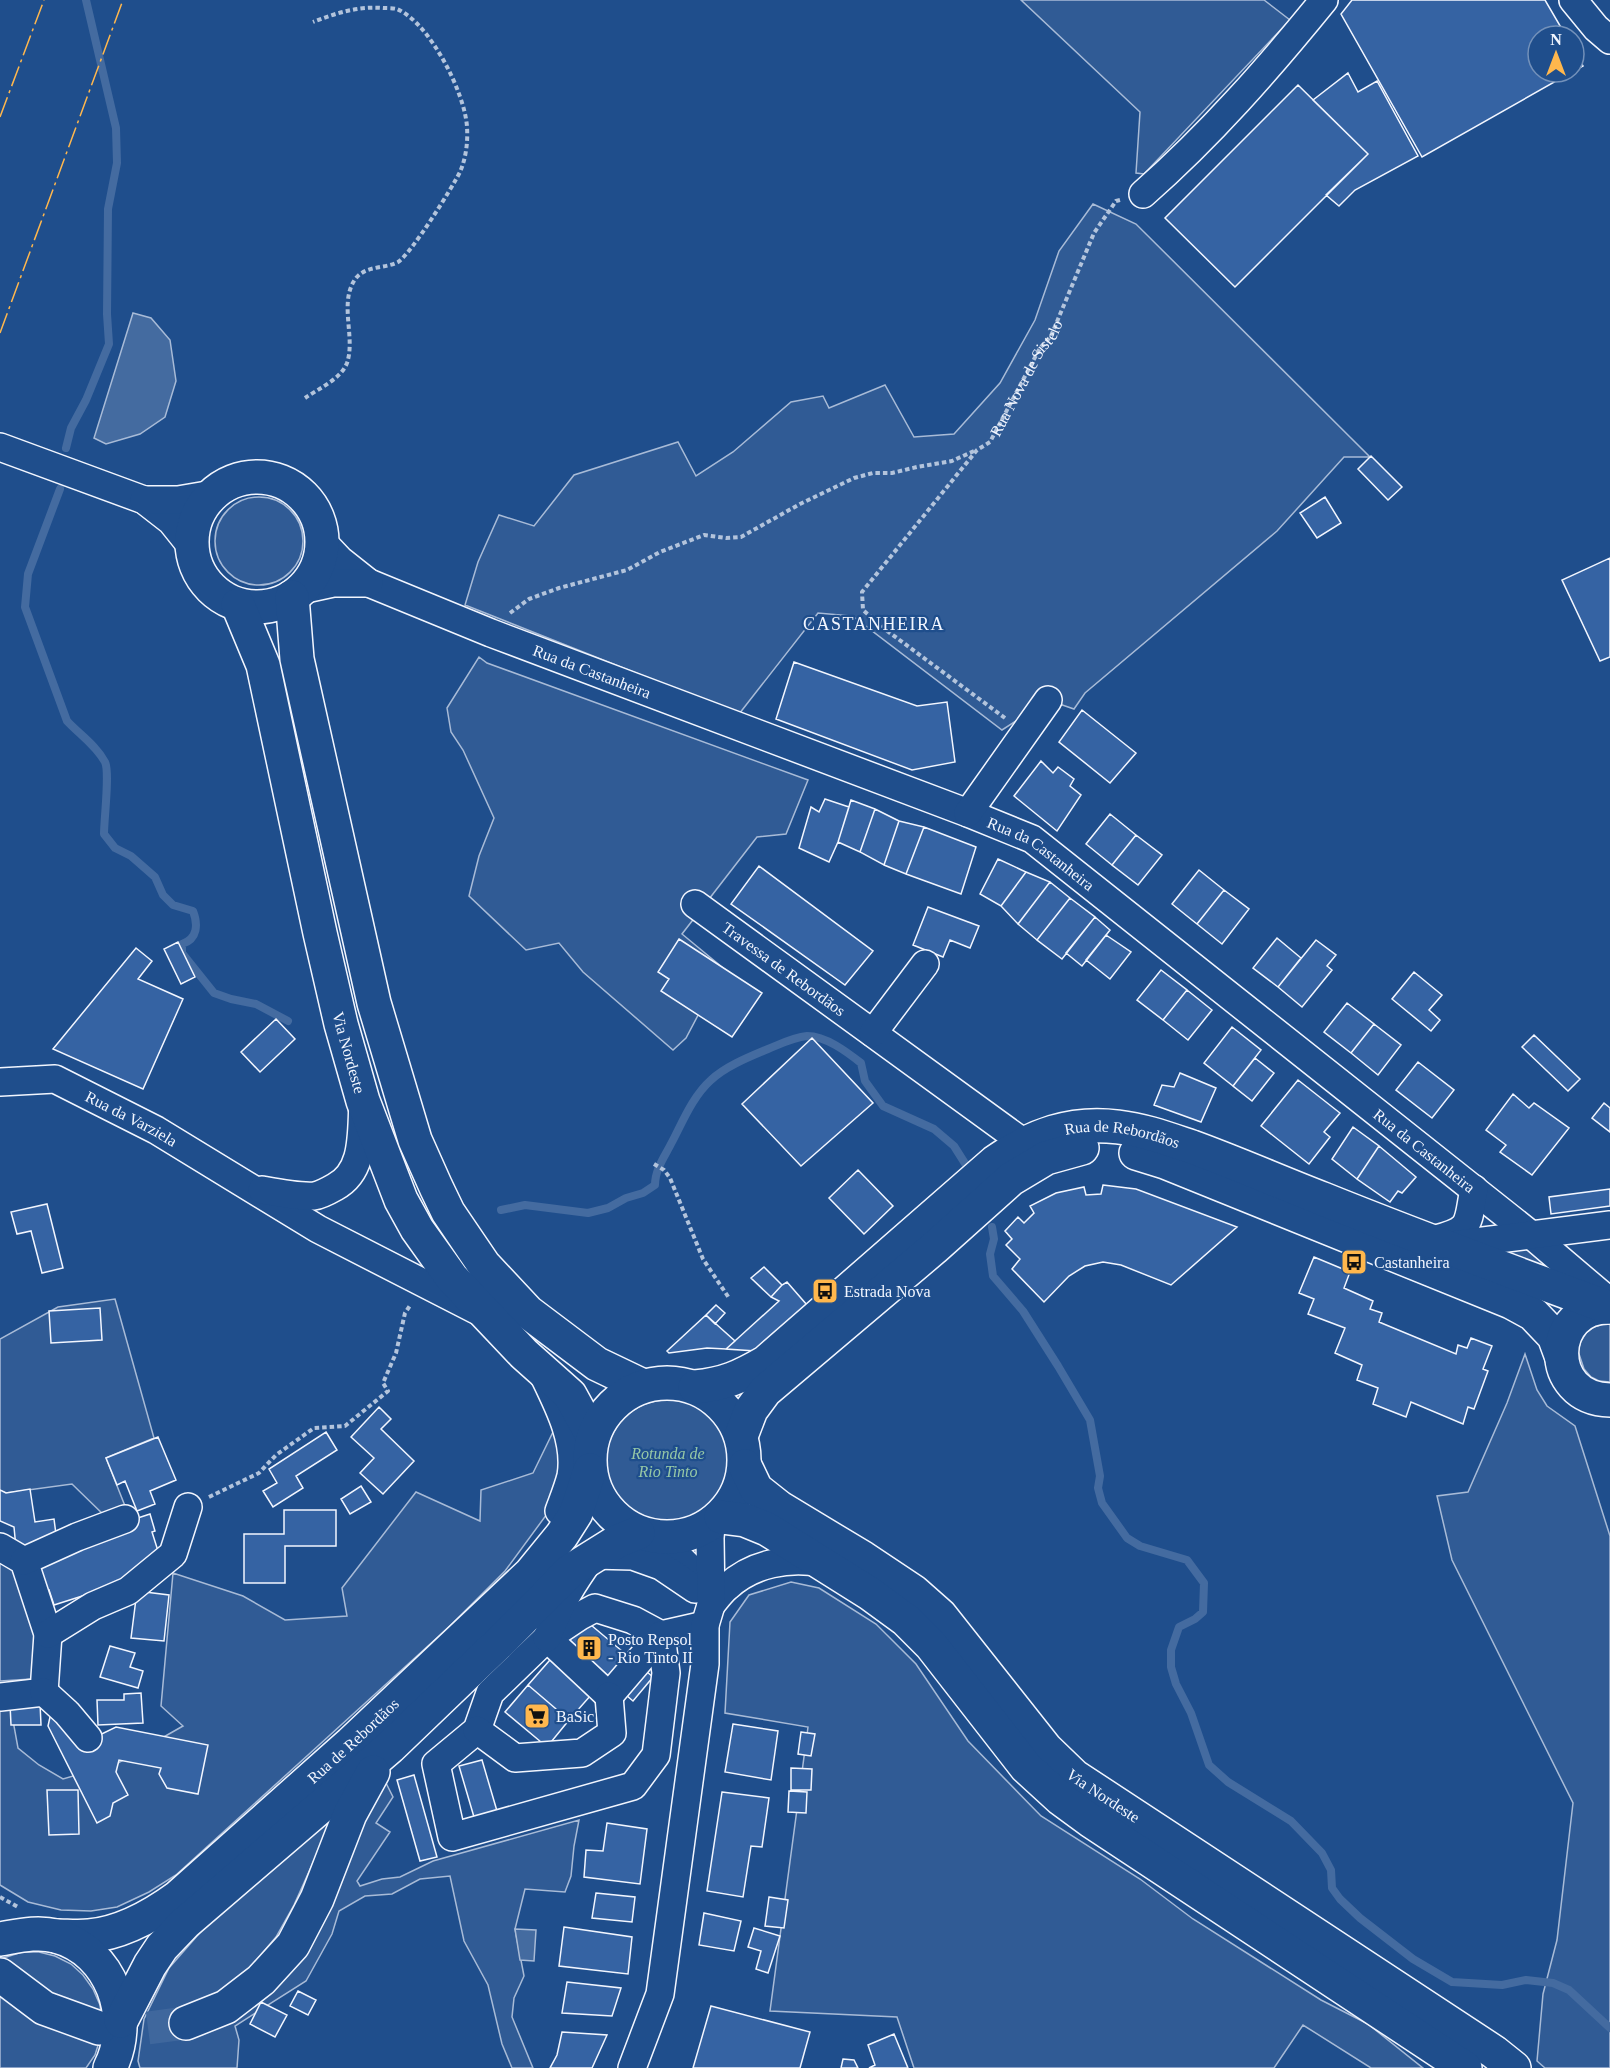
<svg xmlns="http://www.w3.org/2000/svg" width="1610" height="2068" viewBox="0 0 1610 2068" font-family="'Times New Roman',serif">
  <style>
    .built { fill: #305b95; stroke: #a8bbd7; stroke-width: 1.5 }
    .water { fill: #446ba0; stroke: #a8bbd7; stroke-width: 1.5 }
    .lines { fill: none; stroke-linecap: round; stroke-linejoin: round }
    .stream { stroke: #446ba0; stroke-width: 8 }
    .building { fill: #3563a3; stroke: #f2f6ff; stroke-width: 1.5 }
    .major-tunnel { stroke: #3f679d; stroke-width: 33; stroke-dasharray: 33 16; stroke-linecap: butt }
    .minor-casing { stroke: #f2f6ff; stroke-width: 30 }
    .major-casing { stroke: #f2f6ff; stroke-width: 36 }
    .path { stroke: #b3c4dc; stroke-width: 4; stroke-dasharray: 4.5 3; stroke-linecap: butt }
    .minor { stroke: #1f4e8c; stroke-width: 27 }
    .major { stroke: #1f4e8c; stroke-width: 33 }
    .power { stroke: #ffb74d; stroke-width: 1.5; stroke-dasharray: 21 4.5 3 4.5; stroke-linecap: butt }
    .labels { text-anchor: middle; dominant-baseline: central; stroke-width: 4.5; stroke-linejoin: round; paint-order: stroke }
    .street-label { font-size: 16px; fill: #f2f6ff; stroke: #1f4e8c }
    .poi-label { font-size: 16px; fill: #f2f6ff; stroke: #1f4e8c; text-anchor: start }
    .park-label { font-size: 16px; font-style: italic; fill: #97c8a6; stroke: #1f4e8c }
    .neighbourhood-label { font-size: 18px; letter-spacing: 1.5px; fill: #f2f6ff; stroke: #1f4e8c }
  </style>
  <rect width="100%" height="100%" fill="#1f4e8c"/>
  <path class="built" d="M1021,0H1264L1290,20L1144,174L1136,173L1140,112Z
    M1093,204L1136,224L1370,457H1344L1277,531L1085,693L1074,709L1048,700L1002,730L855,618L851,616L818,613L739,714L465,605L478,562L499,515L534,526L574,475L678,442L696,476L733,452L791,402L823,396L829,408L885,385L914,437L954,434L1000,383L1035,320L1059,251Z
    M215 541a44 44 0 1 1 88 0a44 44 0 1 1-88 0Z
    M479,657L487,663L808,780L786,834L757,837L682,934L723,968L686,1038L673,1050L583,972L559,943L526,950L469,896L479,856L494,818L463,750L451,732L447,708Z
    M1516,1241L1549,1266L1551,1269L1548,1270L1491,1246Z
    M115,1299L154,1438L106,1458L125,1506L107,1518L72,1484L6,1493L0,1490V1339L58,1307Z
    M1604,1324H1610V1382L1599,1381L1591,1377L1584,1369L1578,1351L1581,1341L1586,1333L1594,1327Z
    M1525,1354L1537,1390L1547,1406L1575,1426L1610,1536V2068H1545L1537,2061L1543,1994L1557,1940L1573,1803L1452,1560L1437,1496L1468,1492L1507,1403Z
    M606 1462a62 62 0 1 1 124 0a62 62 0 1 1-124 0Z
    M553,1432L558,1443L560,1465L547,1514L505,1571L450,1626L176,1875L149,1892L117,1907L91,1911L61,1910L28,1902L0,1885V1705L10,1704L18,1748L39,1765L63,1779L118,1763L183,1726L161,1706L173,1573L243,1596L285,1620L347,1616L342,1588L416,1492L480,1521L481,1490L533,1473Z
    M0,1559L17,1571L37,1636L32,1679L0,1681Z
    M791,1582L819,1588L876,1624L916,1664L968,1741L1041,1816L1140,1879L1193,1919L1321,2000L1368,2024L1423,2068H1371L1303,2025L1274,2068H914L897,2017L770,2011L808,1727L725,1713L730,1622L749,1595Z
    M386,1783L393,1797L376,1823L390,1832L357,1881L360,1886L382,1879L400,1877L433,1861L579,1820L574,1846L571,1876L565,1892L525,1889L515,1929L524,1976L514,1998L512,2017L533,2068H512L502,2044L488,1985L464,1941L450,1876L420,1879L392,1894L365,1896L339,1911L332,1934L306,1981L235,2026L239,2040L237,2068H140L138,2061L144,2019L169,1968L211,1920L334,1816L294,1905L276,1937L243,1976L223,2022L371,1802Z
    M22,1952H39L55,1956L71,1964L83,1975L93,1989L100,2005L102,2022L100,2039L95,2055L86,2068H0V1959Z"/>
  <path class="water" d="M133,313L151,318L170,340L176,381L165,417L140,434L106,444L94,438Z
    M515,1929L536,1930L534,1961L520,1960Z"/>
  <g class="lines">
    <path class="stream" d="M66,448L71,428L86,400L109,344L107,314L108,209L117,163L116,128L86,0
      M60,489L28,574L25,607L67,721C79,734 96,745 105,762C110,772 104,819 104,834L115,848L131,856L155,877L163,895L173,905L193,911C198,924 198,939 182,944V953L214,993L231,999L256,1004L288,1021
      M501,1210L525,1205L588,1213L608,1208L626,1198L643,1193L655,1185C655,1169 665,1156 672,1142C683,1121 693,1096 711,1080C726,1066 749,1057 768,1049C780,1044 794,1037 807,1036C826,1036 847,1052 861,1063L865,1081L883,1106L934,1129L954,1146L966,1165
      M992,1227L994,1239L990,1254L993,1276L1023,1311L1058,1366L1090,1420L1100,1476L1098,1488L1102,1503L1127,1538L1140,1546L1187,1560L1204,1583L1203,1612L1195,1619L1179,1627L1171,1650V1667L1176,1684L1191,1713L1209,1765L1228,1782L1291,1821L1322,1853L1331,1870L1332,1888L1340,1899L1360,1918L1413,1959L1452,1982L1502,1985L1526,1980L1553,1983L1569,1990L1610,2028"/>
  </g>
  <path class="building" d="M1352,0H1545L1566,36H1538V72H1572L1422,157L1341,14Z
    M1574,51L1583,66L1574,71Z
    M1348,73L1358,92L1377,81L1418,156L1355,190L1339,206L1326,195L1368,154L1313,100Z
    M1298,85L1368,154L1235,287L1165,218Z
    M1371,456L1402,487L1388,500L1358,469Z
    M1325,497L1341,523L1317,538L1300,513Z
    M1610,558V657L1600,661L1562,580Z
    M794,662L917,706L947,702L955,762L912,770L776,719Z
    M1082,710L1136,753L1110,783L1059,742Z
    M1041,761L1053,773L1058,767L1074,779L1070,786L1081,795L1057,831L1014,796Z
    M825,799L849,807L838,842L829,862L799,848L811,807L819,812Z
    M851,800L875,809L860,852L838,842Z
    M875,809L899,821L884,865L860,852Z
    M1110,814L1136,835L1112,865L1086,844Z
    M899,821L924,827L906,874L884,865Z
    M924,827L976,847L961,894L906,874Z
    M1136,835L1162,855L1138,885L1112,865Z
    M998,859L1026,872L1001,906L980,894Z
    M759,866L873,951L845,985L731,904Z
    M1199,870L1224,890L1197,924L1172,904Z
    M1026,872L1050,882L1018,924L1001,906Z
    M1050,882L1070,898L1037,940L1018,924Z
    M1224,890L1249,909L1222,944L1197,924Z
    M1070,898L1095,917L1062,959L1037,940Z
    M928,907L979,926L970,948L950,940L943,957L913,945Z
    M1095,917L1110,930L1082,966L1066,953Z
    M1106,935L1131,952L1110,979L1086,960Z
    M1277,938L1301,958L1278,987L1253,968Z
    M679,939L762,993L732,1037L661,991L669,979L658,972Z
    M1316,940L1336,955L1327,966L1332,970L1302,1007L1278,987Z
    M178,942L195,977L181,984L164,949Z
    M136,948L152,961L138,979L183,999L143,1089L53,1049Z
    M1161,970L1187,990L1163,1020L1137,1000Z
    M1414,972L1442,995L1429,1010L1440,1020L1431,1031L1392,999Z
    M1187,990L1212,1010L1188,1040L1163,1020Z
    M1347,1003L1374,1024L1351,1053L1324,1032Z
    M276,1019L295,1039L260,1072L241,1052Z
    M1374,1024L1401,1045L1378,1075L1351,1053Z
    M1232,1027L1261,1050L1233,1086L1204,1063Z
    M1534,1035L1580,1079L1568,1091L1522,1047Z
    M812,1038L873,1103L801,1166L742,1104Z
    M1255,1058L1274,1073L1252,1101L1233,1086Z
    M1418,1062L1454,1090L1432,1118L1396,1090Z
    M1180,1073L1216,1088L1201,1122L1154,1105L1162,1085L1174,1087Z
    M1298,1080L1340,1113L1324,1132L1330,1137L1309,1164L1261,1126Z
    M1513,1094L1529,1108L1534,1103L1569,1128L1532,1175L1500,1152L1506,1145L1486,1130Z
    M1604,1103L1610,1108V1132L1592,1118Z
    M1353,1127L1379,1146L1357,1179L1332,1159Z
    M1379,1146L1416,1177L1402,1193L1398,1191L1390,1202L1357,1179Z
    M858,1170L893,1206L864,1234L829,1198Z
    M1103,1185L1136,1189L1237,1227L1171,1285L1121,1265L1103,1262L1085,1266L1069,1276L1044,1302L1012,1269L1020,1259L1006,1245L1012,1239L1005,1231L1018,1217L1024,1223L1034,1213L1030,1206L1056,1193L1084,1187L1086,1195L1101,1194Z
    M1610,1189V1206L1551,1214L1549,1197Z
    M47,1204L63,1268L42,1273L31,1231L17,1234L11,1212Z
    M1314,1257L1350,1272L1344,1288L1373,1301L1370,1309L1382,1313L1379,1322L1456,1354L1458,1345L1467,1348L1471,1338L1492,1346L1483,1369L1488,1371L1474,1409L1468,1407L1463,1424L1411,1402L1406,1417L1373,1404L1378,1388L1357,1380L1362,1365L1335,1353L1345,1328L1308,1314L1314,1299L1299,1293Z
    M764,1267L782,1285L771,1297L751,1278Z
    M787,1282L807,1305L756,1351L726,1349L779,1301L771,1297L782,1285Z
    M716,1305L725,1313L715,1324L706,1315Z
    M100,1308L102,1340L51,1343L49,1311Z
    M706,1315L735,1341L726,1349L707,1348L669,1353L667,1351Z
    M379,1407L391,1419L381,1429L414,1461L383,1494L360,1473L374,1458L351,1437Z
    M326,1432L337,1450L296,1476L303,1488L273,1507L263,1491L277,1483L269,1469Z
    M158,1437L176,1480L150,1491L155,1504L137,1511L125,1481L117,1485L106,1458Z
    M361,1486L371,1502L350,1514L341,1499Z
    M30,1489L35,1522L54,1519L57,1542L16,1548L14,1527L0,1521V1490L6,1493Z
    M284,1510H336V1546H285V1583H244V1534H284Z
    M150,1514L155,1531L152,1532L164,1570L54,1605L49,1590L43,1592L31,1553Z
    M137,1591L169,1595L164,1641L131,1638Z
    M585,1620L653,1677L633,1701L606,1678L569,1720L528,1685Z
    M110,1646L135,1653L130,1667L143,1671L138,1688L100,1677Z
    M528,1685L569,1720L547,1747L505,1712Z
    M141,1693L143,1723L98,1725L97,1700H124V1694Z
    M40,1703L41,1725H11L10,1704Z
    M64,1711L81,1744L116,1727L208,1745L198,1794L167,1788L159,1774L161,1768L119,1760L116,1772L128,1795L113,1803L110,1816L97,1823L48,1726L50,1717Z
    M733,1724L778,1731L771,1780L725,1772Z
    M801,1732L815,1734L811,1756L798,1754Z
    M482,1760L497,1811L474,1817L459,1766Z
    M791,1768L812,1769L811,1790H791Z
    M414,1775L437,1857L420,1861L397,1780Z
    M47,1790H78L79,1834L49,1835Z
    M789,1791L807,1792L806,1813L788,1812Z
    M722,1792L769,1798L762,1847L751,1846L743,1897L707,1891Z
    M607,1823L647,1829L640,1884L584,1877L586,1850L603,1851Z
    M596,1893L635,1897L632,1922L592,1918Z
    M769,1897L788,1900L784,1928L765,1926Z
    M704,1913L741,1921L734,1951L699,1945Z
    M564,1927L632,1937L628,1974L559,1966Z
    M754,1928L780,1936L768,1973L756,1969L761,1951L748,1947Z
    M567,1982L621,1988L612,2016L562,2013Z
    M298,1991L316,2000L308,2015L290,2006Z
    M261,2002L287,2015L275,2037L250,2024Z
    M711,2006L810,2032L800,2068H693Z
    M562,2032L607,2035L592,2068H550L557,2055Z
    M894,2034L908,2068H869L875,2065L868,2045Z
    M843,2059L854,2060L858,2068H841Z"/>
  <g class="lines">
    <path class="major-tunnel" d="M99,2028H148L186,2023"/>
    <g class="minor-casing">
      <g id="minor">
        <path d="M1573,0L1596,28L1610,40"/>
        <path d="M1143,194C1210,135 1268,69 1324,0"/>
        <path d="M0,447L144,500L171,521L191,546"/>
        <path d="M144,500H178L213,494"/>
        <path id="s2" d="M322,541L340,560L369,583L491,633L968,813L1032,839L1530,1234L1610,1302"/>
        <path d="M301,590L333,583H369"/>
        <path d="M968,813L1048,700"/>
        <path id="s3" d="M695,904L1024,1143"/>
        <path d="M873,1033L925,964"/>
        <path id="s4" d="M0,1082L55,1079L156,1130L318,1229L476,1310"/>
        <path d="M262,1190C278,1193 298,1197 314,1196C321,1195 328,1191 335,1187C365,1171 361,1133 363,1103"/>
        <path d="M1436,1239C1473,1229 1467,1224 1474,1189"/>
        <path d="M1443,1246L1610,1225"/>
        <path d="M543,1374C558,1405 577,1441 571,1476C568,1488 563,1500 559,1511"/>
        <path d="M660,1538L691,1569L693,1577"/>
        <path d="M0,1547L24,1561L48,1634L44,1692L0,1697"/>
        <path d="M24,1561L77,1537L125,1519"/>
        <path d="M711,1605C716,1599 721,1592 727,1587C753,1563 789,1557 822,1563"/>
        <path d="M595,1608L633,1620L661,1635L666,1673L656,1755L633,1786L452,1837L436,1764L477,1730L490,1693L547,1638L580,1616Z"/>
        <path d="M48,1634L93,1606L128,1591L173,1554L188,1507"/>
        <path d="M547,1638L609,1696L661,1635L705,1625"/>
        <path d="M547,1638C559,1605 573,1583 593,1555L633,1556L661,1566L695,1589"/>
        <path d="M44,1692L67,1713L88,1738"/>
        <path d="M477,1730L515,1758L582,1753L612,1733L609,1696"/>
        <path d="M632,2068L660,1994L705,1664V1625L711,1605L710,1538L711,1525"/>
      </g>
    </g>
    <g class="major-casing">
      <g id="major">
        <circle cx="257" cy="542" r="65"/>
        <path d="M292,597L297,659L374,1003L415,1140L436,1187L448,1212L484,1265L528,1312L597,1364L643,1386"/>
        <path id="s5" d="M238,605L263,665L320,933L341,1024L363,1101L401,1200L417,1229L452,1278L524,1354L570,1395L592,1435"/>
        <path d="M1136,1153L1165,1162L1511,1302L1533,1314L1554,1336L1561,1355"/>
        <path d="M1610,1307C1547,1305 1544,1399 1610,1400"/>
        <circle cx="667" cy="1460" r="77"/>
        <path id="s6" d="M695,1387C725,1384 740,1377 766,1362L995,1162C1033,1135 1071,1121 1118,1127C1144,1130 1168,1139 1192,1147C1236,1163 1279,1182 1323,1199C1417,1237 1512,1272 1607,1307"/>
        <path d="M741,1436L751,1410L765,1391L934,1248L1011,1179L1046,1158L1082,1148"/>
        <path id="s7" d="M745,1466L756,1489L780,1508L863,1558L914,1592L940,1615L1046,1749L1074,1776L1494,2052L1514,2068"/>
        <path d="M721,1517L745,1520L767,1529L869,1593L906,1620L931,1645L1026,1767L1061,1799L1091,1821L1465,2068"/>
        <path id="s8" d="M56,1936C67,1936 78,1937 89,1936C122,1933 152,1916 178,1897L351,1743L531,1573L562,1535L576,1513L590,1470"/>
        <path d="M0,1939C18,1936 37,1931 56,1936C112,1951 135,2018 110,2068"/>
        <path d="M0,1975L44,2008L99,2028"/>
        <path d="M121,2021L150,1965L162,1947L185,1923L390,1747L506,1636L570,1571L618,1541L638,1533"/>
        <path d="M186,2023L226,2007L261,1980L293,1945L317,1899L350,1814L373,1772"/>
      </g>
    </g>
    <g class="path">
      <path d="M305,398C318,389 341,379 347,363C356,337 338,302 356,278C367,265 385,269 398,262C411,254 452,188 460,172C466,158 468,142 467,127C465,93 430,23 397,9C393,8 387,8 383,8C358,6 336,13 313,22"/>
      <path d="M510,613L529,599L559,588L627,570L660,552L704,535L726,538L741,537L800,504L854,478L873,473H892L917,467L952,461L974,451"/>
      <path id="s1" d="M1005,718L886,630L863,610L862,592L977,450L990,442L1040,348L1051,336L1094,233L1116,201L1120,200"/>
      <path d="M654,1164L664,1170L670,1178L703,1259L729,1298"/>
      <path d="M209,1497L259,1473L276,1455L314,1428L345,1426L388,1391L383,1383L396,1353L405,1313L411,1304"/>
      <path d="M0,1897L18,1907"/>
    </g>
    <use href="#minor" class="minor"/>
    <use href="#major" class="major"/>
    <path class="power" d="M0,117L44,0
      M0,333L123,0"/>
  </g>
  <defs>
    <g id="bus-square" transform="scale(1.35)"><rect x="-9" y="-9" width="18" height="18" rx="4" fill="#ffb74d" stroke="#1f4e8c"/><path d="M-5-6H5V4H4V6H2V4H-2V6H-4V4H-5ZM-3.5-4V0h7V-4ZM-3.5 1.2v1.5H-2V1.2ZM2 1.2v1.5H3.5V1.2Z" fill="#111"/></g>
    <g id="building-square" transform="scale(1.35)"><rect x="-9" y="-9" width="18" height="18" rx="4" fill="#ffb74d" stroke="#1f4e8c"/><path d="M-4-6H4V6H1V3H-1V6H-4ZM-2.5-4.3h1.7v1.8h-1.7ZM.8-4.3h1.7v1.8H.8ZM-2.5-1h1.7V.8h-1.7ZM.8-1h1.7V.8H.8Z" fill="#111"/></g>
    <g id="supermarket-square" transform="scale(1.35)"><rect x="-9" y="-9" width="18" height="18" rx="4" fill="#ffb74d" stroke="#1f4e8c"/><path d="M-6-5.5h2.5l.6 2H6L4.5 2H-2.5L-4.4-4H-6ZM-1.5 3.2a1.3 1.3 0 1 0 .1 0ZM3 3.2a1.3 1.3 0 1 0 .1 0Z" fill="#111"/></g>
  </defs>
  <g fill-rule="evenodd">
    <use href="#bus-square" x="1354" y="1262"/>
    <use href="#bus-square" x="825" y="1291"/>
    <use href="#building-square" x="589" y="1648"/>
    <use href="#supermarket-square" x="537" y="1716"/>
  </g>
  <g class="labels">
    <g class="street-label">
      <text stroke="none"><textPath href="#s1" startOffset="468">Rua Nova de Sistelo</textPath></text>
      <text stroke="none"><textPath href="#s2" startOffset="303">Rua da Castanheira</textPath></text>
      <text stroke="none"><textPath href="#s2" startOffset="789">Rua da Castanheira</textPath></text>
      <text stroke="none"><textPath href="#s3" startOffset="110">Travessa de Rebordãos</textPath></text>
      <text stroke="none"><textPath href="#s5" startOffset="462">Via Nordeste</textPath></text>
      <text stroke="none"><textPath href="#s4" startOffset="141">Rua da Varziela</textPath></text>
      <text stroke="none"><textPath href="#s6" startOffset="516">Rua de Rebordãos</textPath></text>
      <text stroke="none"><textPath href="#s2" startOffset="1275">Rua da Castanheira</textPath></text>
      <text stroke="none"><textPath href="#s8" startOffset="366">Rua de Rebordãos</textPath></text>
      <text stroke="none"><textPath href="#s7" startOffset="494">Via Nordeste</textPath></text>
    </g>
    <g class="poi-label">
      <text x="1374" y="1262">Castanheira</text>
      <text x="844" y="1291">Estrada Nova</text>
      <text x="608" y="1639">Posto Repsol<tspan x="608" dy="18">- Rio Tinto II</tspan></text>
      <text x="556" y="1716">BaSic</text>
    </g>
    <g class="park-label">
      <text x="668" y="1453">Rotunda de<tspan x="668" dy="18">Rio Tinto</tspan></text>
    </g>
    <g class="neighbourhood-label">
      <text x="874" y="624">CASTANHEIRA</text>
    </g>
  </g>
  <g transform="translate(1556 54)"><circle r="28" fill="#1f4e8c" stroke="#7391ba" stroke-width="1.5"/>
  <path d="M0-4.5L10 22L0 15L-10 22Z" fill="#ffb74d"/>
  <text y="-9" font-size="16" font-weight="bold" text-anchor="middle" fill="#f2f6ff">N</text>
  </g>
</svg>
